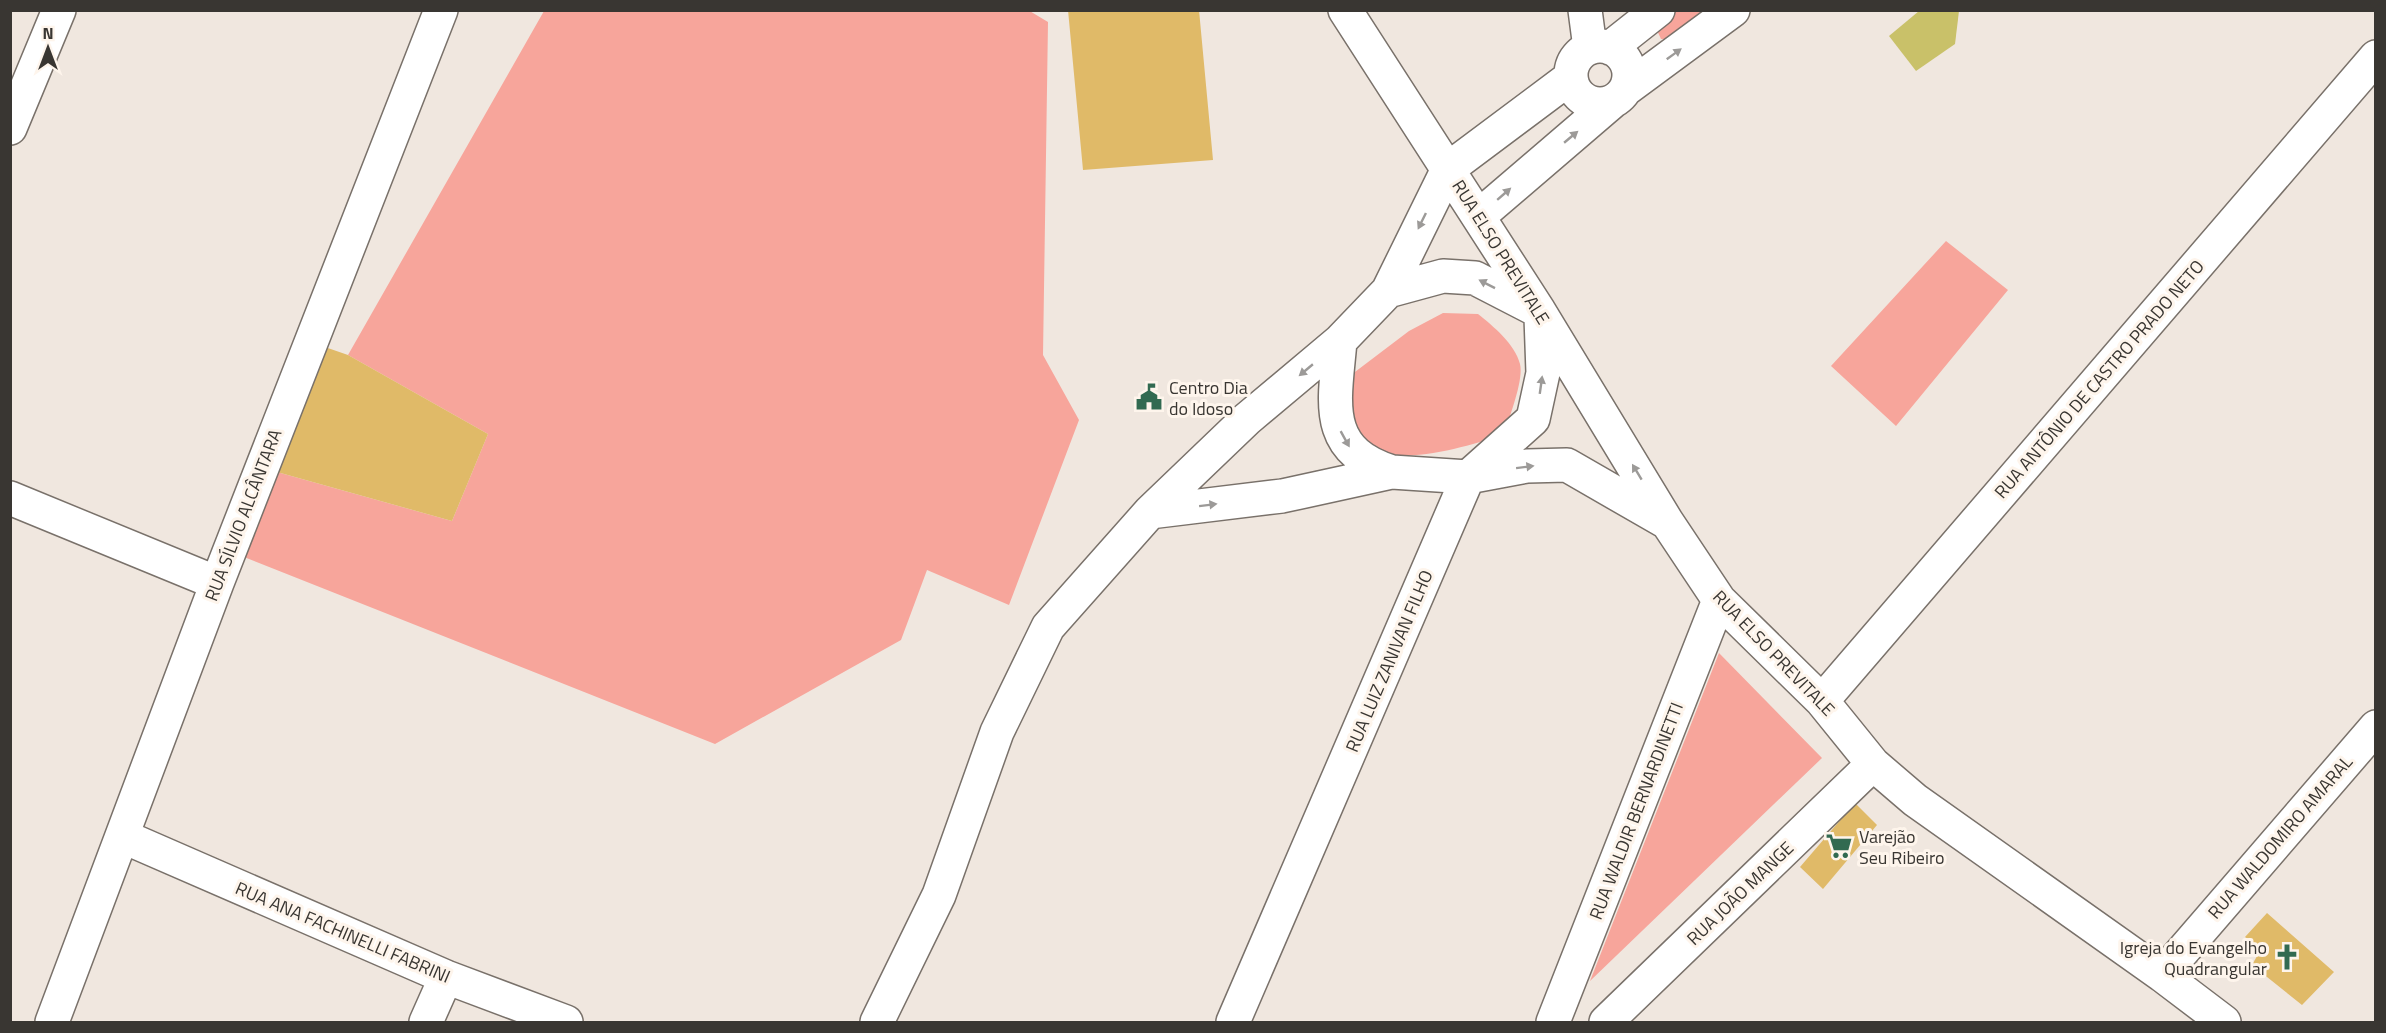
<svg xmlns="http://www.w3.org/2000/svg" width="2386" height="1033" viewBox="0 0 2386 1033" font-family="'Titillium Web',sans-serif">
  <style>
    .green { fill: #f7a59b }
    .water { fill: #c9c169 }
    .building { fill: #e0ba68 }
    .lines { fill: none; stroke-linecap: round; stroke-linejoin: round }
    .street-casing { stroke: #79716a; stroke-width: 36 }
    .street { stroke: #fff; stroke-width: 33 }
    .oneway { fill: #9c9a98 }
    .labels { text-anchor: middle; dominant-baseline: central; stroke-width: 6; stroke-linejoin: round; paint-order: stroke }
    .street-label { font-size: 18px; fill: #393632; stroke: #fef5ec }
    .poi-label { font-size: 18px; fill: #393632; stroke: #fef5ec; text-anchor: start }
  </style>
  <rect width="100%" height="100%" fill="#f0e7df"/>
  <path class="green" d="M1028,10L1048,22L1043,355L1079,420L1009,605L927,570L901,640L715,744L244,557L277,472L452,521L488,434L348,355L544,11Z
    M1676,11H1712L1671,39H1661L1655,26Z
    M1946,241L2008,290L1896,426L1831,366Z
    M1443,313L1478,314C1493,326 1515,344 1520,364C1524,380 1509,418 1504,434C1469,446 1374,478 1355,429C1349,414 1349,394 1347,378L1409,331Z
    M1719,653L1822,758L1590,981Z"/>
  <path class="water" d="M1919,11H1959L1955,44L1916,71L1889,36Z"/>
  <path class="building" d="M1068,10H1199L1213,160L1083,170Z
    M322,346L348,355L488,434L452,521L277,472Z
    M1855,803L1877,825L1823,889L1800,867Z
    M2267,913L2334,972L2302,1005L2252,965L2261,949L2245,937Z"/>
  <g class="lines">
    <g class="street-casing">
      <path id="street" d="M1345,10L1539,311L1667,522L1719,600L1822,701L1873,764L1915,800L2162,975L2224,1022
        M1585,10L1590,48
        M1571 75a29 29 0 1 1 58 0a29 29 0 1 1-58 0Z
        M1610,48L1658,10
        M1626,89L1733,10
        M10,128L59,10
        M1479,216L1612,102
        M1388,291L1448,169L1571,77
        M1340,341C1335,401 1321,450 1392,472
        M10,498L217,583
        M1150,512L1282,496L1392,472L1468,477L1527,466L1567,465L1666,522
        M1822,701L2376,57
        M122,836L446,977L566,1022
        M2162,975L2376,727
        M52,1022L217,583L441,10
        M426,1022L446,977
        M877,1022L939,895L997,732L1048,627L1150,512L1247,419L1340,341L1388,291L1443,276L1475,278L1537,310
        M1233,1022L1468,477L1533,419L1543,373L1541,317
        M1553,1022L1719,600
        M1606,1022L1873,764"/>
    </g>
    <use href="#street" class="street"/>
  </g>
  <defs><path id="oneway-solid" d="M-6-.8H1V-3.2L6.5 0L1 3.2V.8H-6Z" transform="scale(1.5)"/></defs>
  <g class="oneway">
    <use href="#oneway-solid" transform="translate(1674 54) rotate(-36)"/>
    <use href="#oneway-solid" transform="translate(1571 137) rotate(-40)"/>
    <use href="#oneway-solid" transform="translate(1504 194) rotate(-41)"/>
    <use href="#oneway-solid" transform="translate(1422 221) rotate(116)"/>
    <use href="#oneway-solid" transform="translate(1487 284) rotate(-153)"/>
    <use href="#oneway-solid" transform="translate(1306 370) rotate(140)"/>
    <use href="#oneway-solid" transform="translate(1541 385) rotate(-82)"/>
    <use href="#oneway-solid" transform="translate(1345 439) rotate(61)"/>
    <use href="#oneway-solid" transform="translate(1525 467) rotate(-7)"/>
    <use href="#oneway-solid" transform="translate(1637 472) rotate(-121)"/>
    <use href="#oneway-solid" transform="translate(1208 505) rotate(-7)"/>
  </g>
  <defs>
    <g id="civic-bare" transform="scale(2.07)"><path d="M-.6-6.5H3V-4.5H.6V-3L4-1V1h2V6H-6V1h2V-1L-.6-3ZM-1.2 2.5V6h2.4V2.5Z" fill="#326a51" stroke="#fef5ec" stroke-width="2.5" paint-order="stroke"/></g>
    <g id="supermarket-bare" transform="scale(2.07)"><path d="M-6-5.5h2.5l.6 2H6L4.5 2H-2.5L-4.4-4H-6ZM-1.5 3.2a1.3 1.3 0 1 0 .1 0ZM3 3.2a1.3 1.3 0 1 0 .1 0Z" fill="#326a51" stroke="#fef5ec" stroke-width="2.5" paint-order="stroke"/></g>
    <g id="church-bare" transform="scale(2.07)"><path d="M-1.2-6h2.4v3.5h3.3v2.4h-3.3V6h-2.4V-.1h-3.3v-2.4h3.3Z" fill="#326a51" stroke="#fef5ec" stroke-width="2.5" paint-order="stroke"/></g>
  </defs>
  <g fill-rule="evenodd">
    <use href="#civic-bare" x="1149" y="397"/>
    <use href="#supermarket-bare" x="1839" y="846"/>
    <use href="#church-bare" x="2287" y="957"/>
  </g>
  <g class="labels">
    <g class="street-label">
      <text transform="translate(1501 252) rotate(58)">RUA ELSO PREVITALE</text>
      <text transform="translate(2099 379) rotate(-49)">RUA ANTÔNIO DE CASTRO PRADO NETO</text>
      <text transform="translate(243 515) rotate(-69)">RUA SÍLVIO ALCÂNTARA</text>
      <text transform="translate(1774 653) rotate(46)">RUA ELSO PREVITALE</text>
      <text transform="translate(1389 661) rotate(-67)">RUA LUIZ ZANIVAN FILHO</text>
      <text transform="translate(1636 811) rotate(-69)">RUA WALDIR BERNARDINETTI</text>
      <text transform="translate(2280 837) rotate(-49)">RUA WALDOMIRO AMARAL</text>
      <text transform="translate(1740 893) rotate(-44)">RUA JOÃO MANGE</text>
      <text transform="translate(343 932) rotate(23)">RUA ANA FACHINELLI FABRINI</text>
    </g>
    <g class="poi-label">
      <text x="1169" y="387">Centro Dia<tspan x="1169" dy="21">do Idoso</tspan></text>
      <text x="1859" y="836">Varejão<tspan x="1859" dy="21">Seu Ribeiro</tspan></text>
      <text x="2267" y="947" text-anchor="end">Igreja do Evangelho<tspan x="2267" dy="21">Quadrangular</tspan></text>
    </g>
  </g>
  <rect width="2386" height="1033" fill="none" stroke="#393632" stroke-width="24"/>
  <g transform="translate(48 48)" stroke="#fef5ec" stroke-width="4.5" paint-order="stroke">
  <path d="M0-4.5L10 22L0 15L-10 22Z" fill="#393632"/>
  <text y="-9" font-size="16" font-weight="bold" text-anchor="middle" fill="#393632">N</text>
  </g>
</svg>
